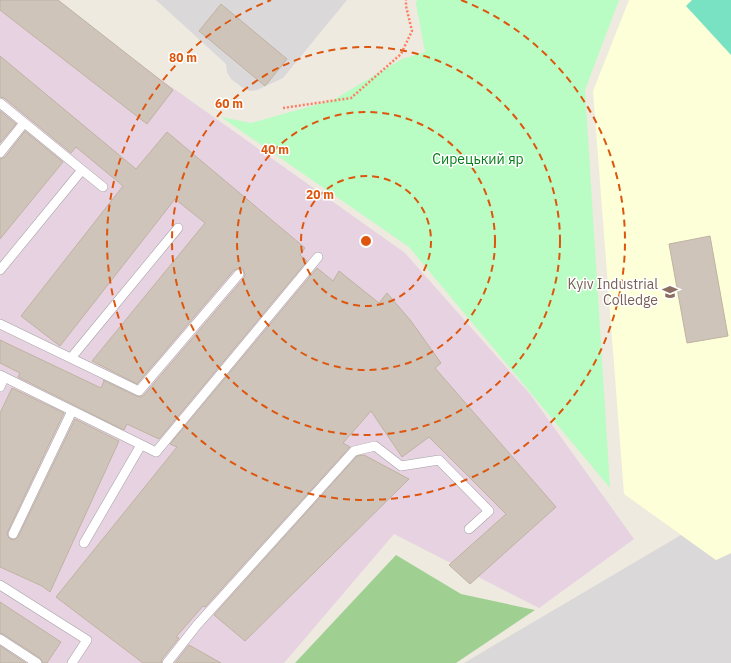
<svg xmlns="http://www.w3.org/2000/svg" width="731" height="663" viewBox="0 0 731 663" font-family="'IBM Plex Sans',sans-serif">
  <style>
    .residential { fill: #dad8d8 }
    .industrial { fill: #e7d2e1 }
    .education { fill: #fcffd8 }
    .forest { fill: #9fd092 }
    .park { fill: #b9fcc4 }
    .pitch { fill: #79e2c2 }
    .building { fill: #cec4b9; stroke: #c0b2a2 }
    .lines { fill: none; stroke-linecap: round; stroke-linejoin: round }
    .lane-casing { stroke: #a2a2a2; stroke-width: 10 }
    .path { stroke: #ff7d60; stroke-width: 2.5; stroke-dasharray: 2 2; stroke-linecap: butt }
    .lane { stroke: #fff; stroke-width: 9 }
    .ring { fill: none; stroke: #de560d; stroke-width: 2; stroke-dasharray: 7 5 }
    .labels { text-anchor: middle; dominant-baseline: central; stroke-width: 3; stroke-linejoin: round; paint-order: stroke }
    .park-label { font-size: 14px; fill: #057e19; stroke: #fff }
    .education-label { font-size: 14px; fill: #785e54; stroke: #fff; text-anchor: end }
    .centre { fill: #de560d; stroke: #fff; stroke-width: 2 }
    .ring-label { font-size: 12px; text-anchor: middle; font-weight: bold; fill: #de560d; stroke: #fff; stroke-width: 3; stroke-linejoin: round; paint-order: stroke }
  </style>
  <rect width="100%" height="100%" fill="#eeeae0"/>
  <path class="residential" d="M156,0H347L283,78L257,90L250,91L243,88L231,79L227,72L226,64Z
    M681,535L716,560L731,553V663H464Z"/>
  <path class="industrial" d="M0,0H51L170,86L405,253L530,394L634,539L539,608L394,534L284,663H0Z"/>
  <path class="education" d="M629,0H731V553L716,560L624,494L593,91Z"/>
  <path class="forest" d="M396,555L461,594L535,610L456,663H295Z"/>
  <path class="park" d="M417,0H619L585,90L610,488L409,247L221,117L251,123L333,100L402,59L425,52L416,4Z"/>
  <path class="pitch" d="M692,0H731V55L686,6Z"/>
  <path class="building" d="M0,0H58L173,90L147,124L0,10Z
    M221,4L287,59L265,86L199,31Z
    M0,56L136,169L167,132L305,248L300,255L307,261L159,439L127,424L124,430L18,377L20,373L0,363V340L101,388L104,381L103,380L136,396L141,397L144,395L244,278L245,275L243,269L240,268L234,270L137,384L92,361L205,223L175,199L60,346L21,316L123,186L76,147L71,153L4,98L0,97Z
    M0,111L16,124L0,143Z
    M25,131L63,162L0,239V159L5,157Z
    M710,236L728,336L687,343L669,244Z
    M317,268L333,281L339,271L379,303L387,293L411,321L441,363L435,368L556,507L470,584L449,565L506,514L429,437L402,457L371,411L343,443L350,447L205,607L203,606L176,637L179,638L162,659L161,663H143L56,597L177,447L170,444Z
    M12,388L64,413L8,531L7,535L10,539L14,540L18,537L75,419L119,441L50,592L42,586L0,567V413Z
    M364,455L409,479L245,641L214,615L357,456Z
    M0,602L61,642L47,663H43L40,658L3,634L0,633Z
    M189,645L221,663H175Z
    M0,646L26,663H0Z"/>
  <g class="lines">
    <g class="lane-casing">
      <path id="lane" d="M0,103L103,187
        M0,153L24,123
        M0,270L82,170
        M0,324L139,391L239,274
        M71,358L178,228
        M0,375L156,452L318,257
        M0,387L4,377
        M13,534L72,411
        M84,543L141,445
        M0,585L87,640L72,663
        M0,639L37,663
        M167,663L197,625L354,451L375,446L401,466L439,460L489,511L469,529"/>
    </g>
    <path class="path" d="M283,108L351,98L401,54L412,31L406,6V0"/>
    <use href="#lane" class="lane"/>
  </g>
  <g class="ring">
    <circle cx="366" cy="241" r="65"/>
    <circle cx="366" cy="241" r="129"/>
    <circle cx="366" cy="241" r="194"/>
    <path d="M461 0A259 259 0 1 1 271 0"/>
  </g>
  <defs>
    <g id="university-bare" transform="scale(1.2)"><path d="M0-5L7-2L0 1L-7-2ZM-4 1L0 2.5L4 1V4Q0 6-4 4Z" fill="#8d6e63" stroke="#fff" stroke-width="2.5" paint-order="stroke"/></g>
  </defs>
  <g fill-rule="evenodd">
    <use href="#university-bare" x="670" y="292"/>
  </g>
  <g class="labels">
    <g class="park-label">
      <text x="478" y="159">Сирецький яр</text>
    </g>
    <g class="education-label">
      <text x="658" y="284">Kyiv Industrial<tspan x="658" dy="16">Colledge</tspan></text>
    </g>
  </g>
  <circle cx="366" cy="241" r="6" class="centre"/>
  <g class="ring-label">
    <text x="183" y="62">80 m</text>
    <text x="229" y="108">60 m</text>
    <text x="275" y="154">40 m</text>
    <text x="320" y="199">20 m</text>
  </g>
</svg>
